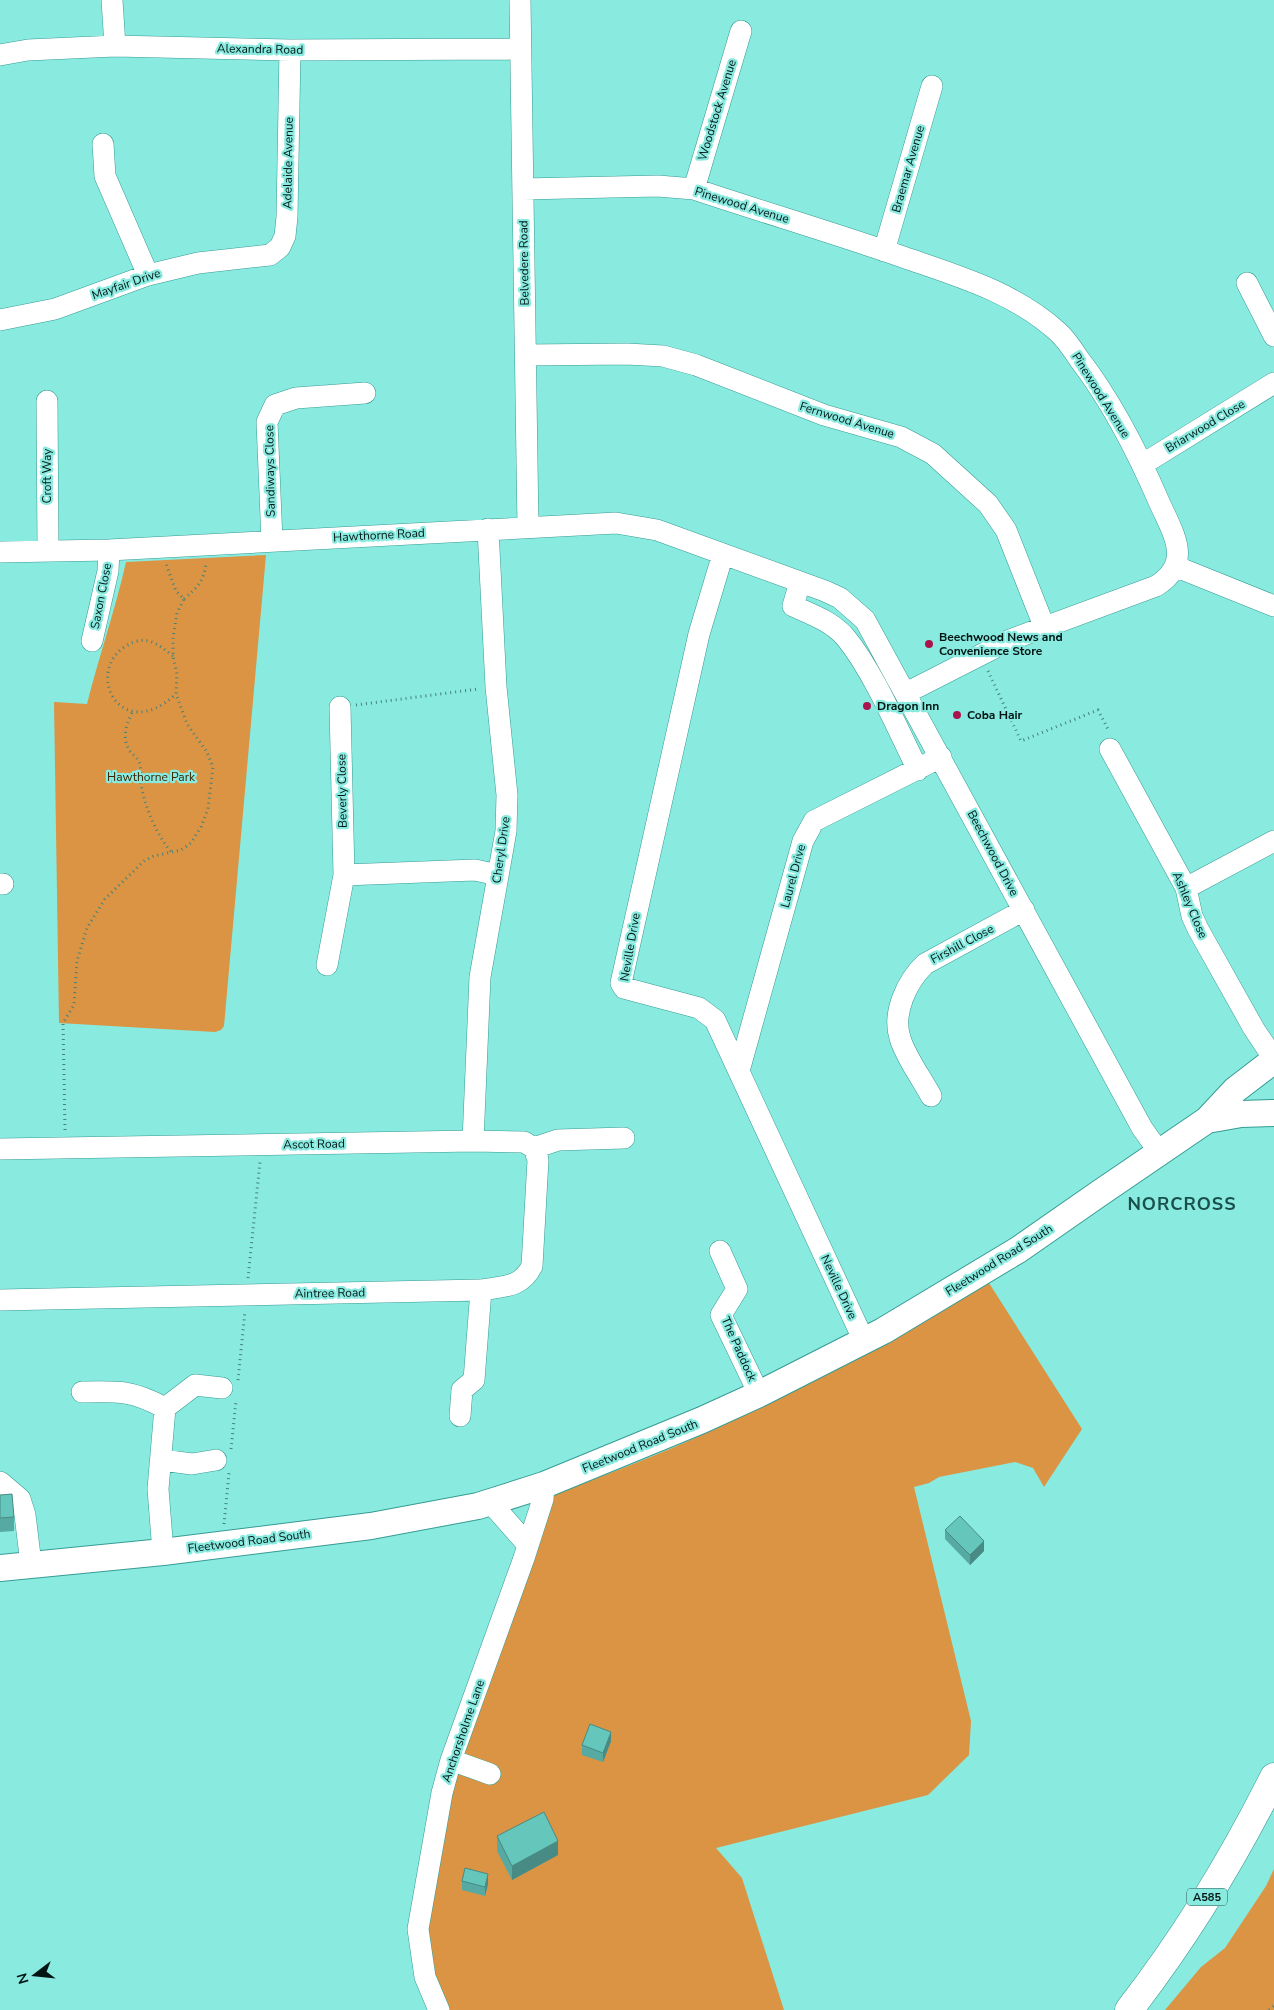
<svg xmlns="http://www.w3.org/2000/svg" width="1274" height="2010" viewBox="0 0 1274 2010" font-family="'Nunito Sans',sans-serif">
  <style>
    .green { fill: #da9444 }
    .lines { fill: none; stroke-linecap: round; stroke-linejoin: round }
    .minor-casing { stroke: #369c93; stroke-width: 22 }
    .major-casing { stroke: #369c93; stroke-width: 28 }
    .highway-casing { stroke: #369c93; stroke-width: 29 }
    .path { stroke: #46817b; stroke-width: 3; stroke-dasharray: 1 4; stroke-linecap: butt }
    .minor { stroke: #fff; stroke-width: 21 }
    .major { stroke: #fff; stroke-width: 26 }
    .highway { stroke: #fff; stroke-width: 28 }
    .wall { fill: #57aaa2 }
    .shaded-wall { fill: #478b84 }
    .building { fill: #65c6bc; stroke: #478b84 }
    .poi-dot { fill: #a8144b; stroke: #89eae0; stroke-width: 2 }
    .labels { text-anchor: middle; dominant-baseline: central; stroke-width: 4.5; stroke-linejoin: round; paint-order: stroke }
    .shield { fill: #89eae0; stroke: #2a5550; stroke-width: 1 }
    .shield-label { font-size: 11px; font-weight: bold; fill: #021513 }
    .street-label { font-size: 12px; fill: #021513; stroke: #89eae0 }
    .poi-label { font-size: 12px; font-weight: bold; fill: #021513; stroke: #89eae0; text-anchor: start }
    .park-label { font-size: 12px; fill: #3d2200; stroke: #89eae0 }
    .district-label { font-size: 18px; font-weight: bold; letter-spacing: 1px; fill: #1a4f4a; stroke: #89eae0 }
  </style>
  <rect width="100%" height="100%" fill="#89eae0"/>
  <path class="green" d="M266,555L224,1026L221,1030L215,1032L59,1023L54,702L87,704C99,656 115,611 126,562Z
    M989,1283L1082,1429L1044,1487L1033,1468L1015,1462L939,1477L929,1483L914,1487L971,1721L969,1755L928,1795L716,1848L742,1878L784,2010H439L418,1929L442,1793L543,1499C610,1473 678,1448 742,1416C827,1375 908,1330 989,1283Z
    M1274,1869V2010H1165L1201,1967L1225,1948L1266,1886Z"/>
  <g class="lines">
    <g class="minor-casing">
      <path id="minor" d="M112,0L115,46
        M520,0L528,527
        M0,55L28,50L115,46L290,50L520,49
        M103,144L105,176L148,275
        M523,189L658,186L694,189C763,212 833,233 903,257C958,276 1014,292 1058,332C1066,339 1073,350 1079,359C1113,403 1138,453 1160,504C1174,535 1193,563 1156,586L1010,640L906,693
        M694,189L741,31
        M884,251L932,86
        M1247,283L1274,336
        M0,320L55,309L148,275L198,263L270,255L280,247L285,236L287,217L290,50
        M526,355L627,354L663,356L696,365L824,415L901,437L933,454L988,504L1006,530L1044,626
        M47,401L48,550
        M1143,464L1274,383
        M272,541L267,422L275,405L296,398L365,393
        M0,552L109,550L616,523L657,530L825,591L840,598L865,620L1142,1128L1159,1152
        M723,554L699,634L621,983L624,988L699,1008L715,1020L864,1341
        M1177,567L1274,606
        M800,582L793,606C811,614 833,622 846,638C873,671 898,730 918,770
        M92,641L108,571L109,550
        M1110,749L1186,888L1192,916L1198,929L1254,1029L1274,1059
        M344,875L475,870L498,875
        M0,884H3
        M1186,888L1274,841
        M327,965L344,875L340,707
        M739,1071L803,841L814,821L941,757
        M931,1096C922,1079 905,1056 900,1038C892,1013 907,981 925,964L1024,910
        M473,1141L480,977L506,831L507,795L496,687L488,529
        M0,1149L473,1141L524,1142L534,1148L558,1140L624,1138
        M720,1251L737,1289L721,1315L759,1394
        M0,1300L481,1290C504,1286 521,1288 532,1266L538,1160L534,1148
        M82,1392C118,1391 132,1390 165,1408
        M460,1416L462,1390L474,1380L481,1290
        M162,1460L192,1464L216,1460
        M0,1482L20,1499L25,1515L31,1564
        M490,1502L528,1545
        M163,1552L158,1489L165,1408L195,1385L222,1388
        M451,1760L490,1774
        M439,2010L425,1977L418,1929L442,1793L451,1760L524,1558L543,1499L544,1485"/>
    </g>
    <g class="major-casing">
      <path id="major" d="M1207,1120L1241,1114L1274,1113
        M0,1568L163,1552L371,1526L478,1506L544,1485L702,1420L759,1394L883,1331L1018,1250L1097,1195L1207,1120L1235,1090L1274,1060"/>
    </g>
    <g class="highway-casing">
      <path id="highway" d="M1129,2010C1185,1938 1233,1859 1274,1777"/>
    </g>
    <path class="path" d="M184,599C198,587 204,581 206,563
      M173,656C157,643 145,634 126,646C84,671 120,746 176,694
      M988,671L1021,741L1098,710L1109,731
      M356,705L478,689
      M132,713C126,725 122,737 129,750C132,754 137,757 139,762C142,768 140,778 141,785C146,810 156,833 171,852
      M65,1130L63,1023L74,1005L77,961L87,928L105,899L145,860L154,856L181,850L191,843L201,827L208,809L213,767L207,752L187,724L176,694L177,674L173,656V638L177,613L184,599L176,591L166,564
      M248,1278L260,1162
      M238,1380L245,1311
      M231,1449L236,1401
      M224,1524L229,1473
      M1269,2010L1274,2006"/>
    <use href="#minor" class="minor"/>
    <use href="#major" class="major"/>
    <use href="#highway" class="highway"/>
  </g>
  <path class="wall" d="M0,1495L14,1517V1531L0,1532Z
    M945,1530L984,1551L970,1565L945,1539Z
    M611,1741L603,1762L582,1755V1745Z
    M497,1836L558,1855L512,1880L497,1851Z
    M462,1881L488,1884L485,1896L462,1890Z"/>
  <path class="shaded-wall" d="M984,1541V1551L970,1565V1555Z
    M611,1732V1741L603,1762V1753Z
    M558,1841V1855L512,1880V1866Z
    M488,1874V1884L485,1896V1887Z"/>
  <path class="building" d="M12,1494L14,1517L0,1518V1495Z
    M960,1516L984,1541L970,1555L945,1530Z
    M590,1724L611,1732L603,1753L582,1745Z
    M544,1812L558,1841L512,1866L497,1836Z
    M465,1868L488,1874L485,1887L462,1881Z"/>
  <g class="poi-dot">
    <circle cx="929" cy="644" r="5"/>
    <circle cx="867" cy="706" r="5"/>
    <circle cx="957" cy="715" r="5"/>
  </g>
  <g class="labels">
    <rect class="shield" x="1187" y="1888.5" width="40" height="17" rx="4"/>
    <g class="shield-label">
      <text x="1207" y="1897">A585</text>
    </g>
    <g class="street-label">
      <text transform="translate(260 49) rotate(1)">Alexandra Road</text>
      <text transform="translate(717 110) rotate(-73)">Woodstock Avenue</text>
      <text transform="translate(288 163) rotate(-89)">Adelaide Avenue</text>
      <text transform="translate(908 169) rotate(-74)">Braemar Avenue</text>
      <text transform="translate(742 205) rotate(17)">Pinewood Avenue</text>
      <text transform="translate(524 263) rotate(-91)">Belvedere Road</text>
      <text transform="translate(126 284) rotate(-19)">Mayfair Drive</text>
      <text transform="translate(1101 395) rotate(58)">Pinewood Avenue</text>
      <text transform="translate(847 420) rotate(17)">Fernwood Avenue</text>
      <text transform="translate(1205 426) rotate(-31)">Briarwood Close</text>
      <text transform="translate(270 471) rotate(-91)">Sandiways Close</text>
      <text transform="translate(47 476) rotate(-90)">Croft Way</text>
      <text transform="translate(379 535) rotate(-3)">Hawthorne Road</text>
      <text transform="translate(101 596) rotate(-79)">Saxon Close</text>
      <text transform="translate(342 791) rotate(-91)">Beverly Close</text>
      <text transform="translate(501 850) rotate(-82)">Cheryl Drive</text>
      <text transform="translate(993 853) rotate(62)">Beechwood Drive</text>
      <text transform="translate(793 876) rotate(-75)">Laurel Drive</text>
      <text transform="translate(1190 905) rotate(67)">Ashley Close</text>
      <text transform="translate(962 944) rotate(-28)">Firshill Close</text>
      <text transform="translate(630 947) rotate(-80)">Neville Drive</text>
      <text transform="translate(314 1144) rotate(-1)">Ascot Road</text>
      <text transform="translate(999 1260) rotate(-32)">Fleetwood Road South</text>
      <text transform="translate(839 1287) rotate(65)">Neville Drive</text>
      <text transform="translate(330 1293) rotate(-1)">Aintree Road</text>
      <text transform="translate(739 1349) rotate(66)">The Paddock</text>
      <text transform="translate(640 1446) rotate(-22)">Fleetwood Road South</text>
      <text transform="translate(249 1541) rotate(-7)">Fleetwood Road South</text>
      <text transform="translate(463 1731) rotate(-71)">Anchorsholme Lane</text>
    </g>
    <g class="poi-label">
      <text x="939" y="637">Beechwood News and<tspan x="939" dy="14">Convenience Store</tspan></text>
      <text x="877" y="706">Dragon Inn</text>
      <text x="967" y="715">Coba Hair</text>
    </g>
    <g class="park-label">
      <text x="151" y="777">Hawthorne Park</text>
    </g>
    <g class="district-label">
      <text x="1182" y="1204">NORCROSS</text>
    </g>
  </g>
  <g transform="translate(35 1975) rotate(254)" stroke="#89eae0" stroke-width="4" paint-order="stroke">
  <path d="M0-4L9 19L0 12L-9 19Z" fill="#021513"/>
  <text y="-8" font-size="14" font-weight="bold" text-anchor="middle" fill="#021513">N</text>
  </g>
</svg>
